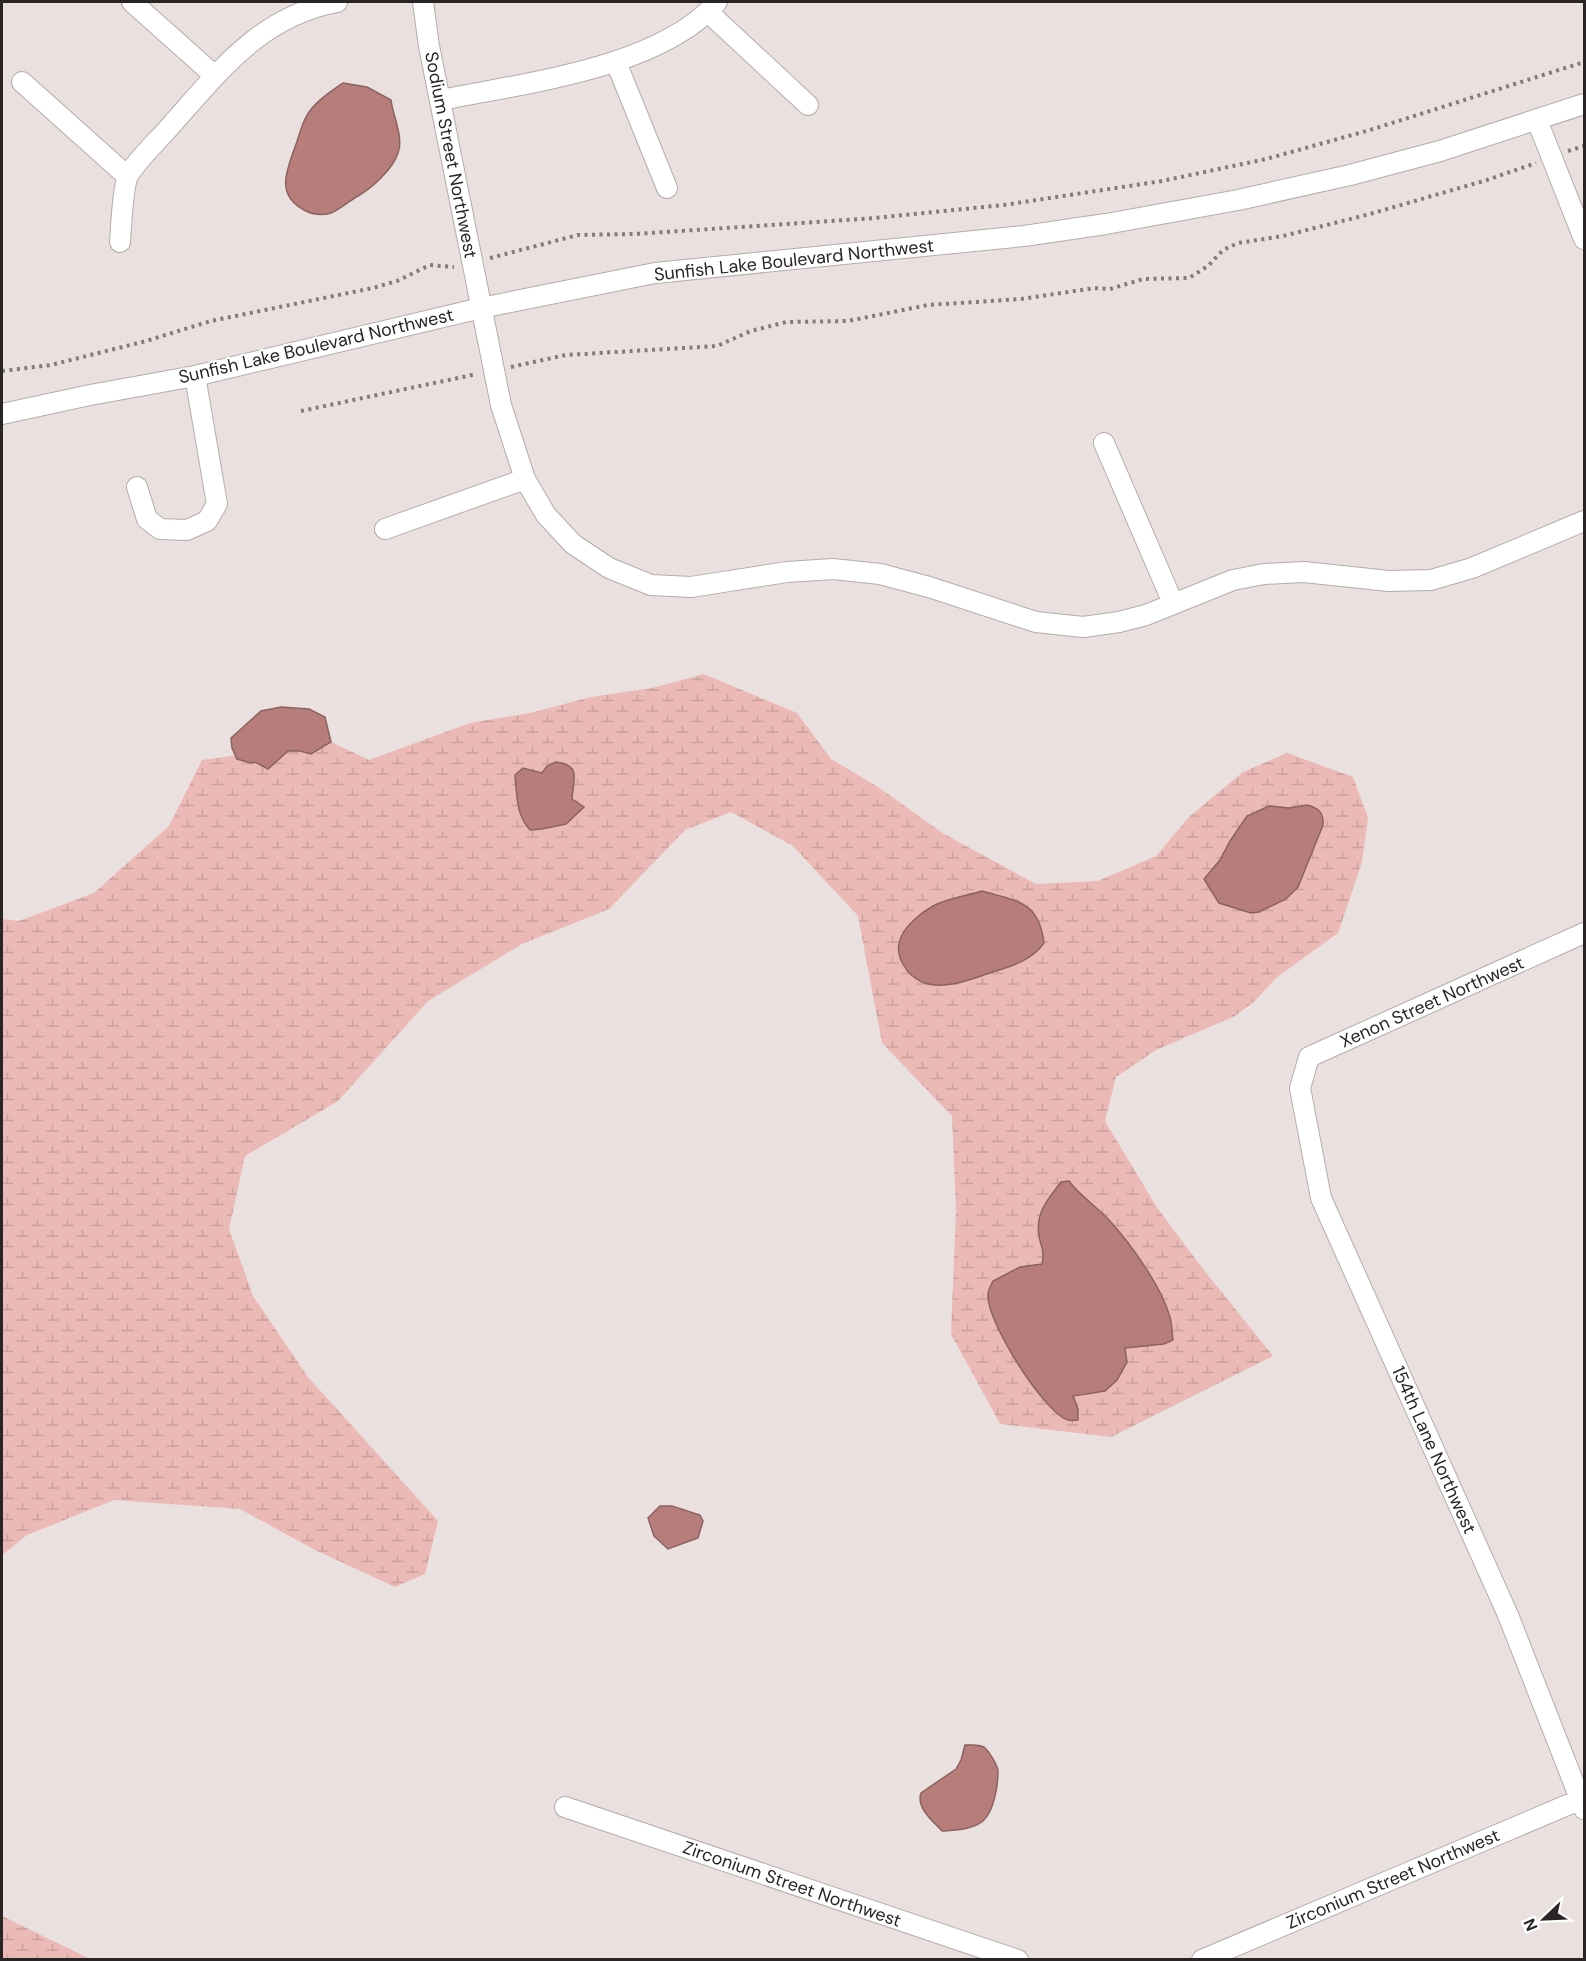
<svg xmlns="http://www.w3.org/2000/svg" width="1586" height="1961" viewBox="0 0 1586 1961" font-family="'DM Sans',sans-serif">
  <style>
    .wetland { fill: url(#wetland-marsh) }
    .water { fill: #b67d7a; stroke: #8c6360; stroke-width: 1.5 }
    .lines { fill: none; stroke-linecap: round; stroke-linejoin: round }
    .minor-casing { stroke: #b5acab; stroke-width: 22 }
    .path { stroke: #827b7b; stroke-width: 4; stroke-dasharray: 3 4.5; stroke-linecap: butt }
    .minor { stroke: #fff; stroke-width: 20 }
    .labels { text-anchor: middle; dominant-baseline: central; stroke-width: 4.5; stroke-linejoin: round; paint-order: stroke }
    .street-label { font-size: 18px; fill: #292525; stroke: #fff }
  </style>
  <defs>
    <pattern id="wetland-marsh" width="20" height="14" patternUnits="userSpaceOnUse" patternTransform="scale(1.5)"><rect width="20" height="14" fill="#ebbab6"/><path d="M1 5h8M5 5V1M11 12h8M15 12V8" fill="none" stroke="#caa09c"/></pattern>
  </defs>
  <rect width="100%" height="100%" fill="#eae0df"/>
  <path class="wetland" d="M704,674L797,713L831,759L878,787L944,834L1036,884L1098,881L1156,856L1189,817L1243,772L1287,753L1353,777L1368,818L1362,862L1338,933L1276,978L1255,1001L1235,1016L1156,1050L1116,1077L1105,1121L1156,1206L1199,1264L1273,1356L1111,1437L1000,1424L951,1334L956,1209L952,1116L882,1043L858,916L793,846L731,812L685,830L609,909L522,944L428,1001L338,1101L245,1156L229,1229L253,1296L308,1377L438,1521L425,1574L395,1587L313,1549L240,1509L114,1500L27,1535L2,1555V919L19,921L94,893L169,826L202,760L331,742L369,760L470,723L530,713L591,697L652,688Z
    M2,1916L90,1959H2Z"/>
  <path class="water" d="M343,83L367,87L391,100C393,116 404,138 398,153C393,169 372,188 358,196C349,201 340,209 331,213C321,216 313,215 304,210C276,195 286,172 295,147C299,137 301,126 306,117C313,103 330,92 343,83Z
    M281,707L309,709L325,717L331,742L311,754L300,751H288L268,769L255,762L251,763L237,759L232,748L231,738L261,711Z
    M556,762C582,765 573,780 572,799L584,807L566,824L542,829L530,830C516,815 517,795 515,775L523,768L542,773L547,766Z
    M1307,805C1319,808 1324,813 1323,825L1298,887L1286,899L1259,912L1251,913L1219,903L1204,879L1220,860L1230,841L1247,816L1269,806L1289,808Z
    M982,891C1017,901 1039,901 1044,943C1032,960 1012,966 993,972C971,979 945,991 922,982C906,975 893,954 901,937C906,925 922,912 933,906C947,898 966,896 982,891Z
    M1069,1181C1080,1196 1096,1206 1109,1220C1131,1244 1161,1286 1170,1317C1172,1325 1172,1333 1173,1340L1164,1344L1125,1348L1127,1362L1117,1380L1105,1391L1073,1396L1078,1409V1420C1075,1420 1071,1421 1068,1420C1044,1413 985,1319 988,1294C988,1290 991,1285 993,1281L1020,1267L1042,1264C1045,1252 1041,1247 1039,1236C1035,1213 1048,1199 1061,1182Z
    M660,1506H672L700,1515L703,1521L698,1538L668,1549L654,1536L648,1518Z
    M965,1745C971,1745 978,1744 984,1747C989,1751 998,1766 998,1771C998,1786 994,1811 983,1821C972,1830 955,1830 942,1831C933,1821 916,1808 921,1793L956,1769L961,1760Z"/>
  <g class="lines">
    <g class="minor-casing">
      <path id="minor" d="M132,2L215,76
        M423,2L429,46L501,405L525,479L546,515L573,544L609,568L651,585L691,587L787,572L833,569L880,574L929,587L1036,622L1083,627L1119,622L1146,615L1233,580L1264,574L1304,572L1389,581L1431,580L1472,568L1584,521
        M708,12L808,105
        M616,62L667,188
        M22,82L127,176
        M441,100C524,83 660,68 717,2
        M1537,120L1584,239
        M120,242C121,229 123,183 129,174C141,155 160,139 174,122C222,68 262,16 337,2
        M2,414L90,395L195,376L481,308L655,273L1024,236L1106,224L1238,200L1350,175L1440,151L1584,104
        M1104,443L1173,603
        M137,487L147,519L160,529L187,530L207,521L217,504L195,376
        M385,529L525,479
        M1584,933L1309,1057L1300,1088L1321,1198L1508,1615L1584,1809
        M565,1807L1018,1960
        M1202,1960L1584,1798"/>
    </g>
    <path class="path" d="M1568,151L1584,146
      M490,258L578,235L635,234L875,218L1004,205L1162,181L1266,159L1370,130L1584,62
      M511,367L566,355L717,346L751,331L786,322L848,321L928,305L1021,299L1095,288L1110,289L1143,279L1189,278L1208,266L1223,250L1238,243L1283,236L1370,214L1487,180L1536,163
      M2,371L51,365L146,341L211,321L373,288L397,281L430,265L454,267
      M301,411L477,374"/>
    <use href="#minor" class="minor"/>
  </g>
  <g class="labels">
    <g class="street-label">
      <text transform="translate(451 155) rotate(79)">Sodium Street Northwest</text>
      <text transform="translate(794 260) rotate(-6)">Sunfish Lake Boulevard Northwest</text>
      <text transform="translate(316 346) rotate(-13)">Sunfish Lake Boulevard Northwest</text>
      <text transform="translate(1432 1002) rotate(-24)">Xenon Street Northwest</text>
      <text transform="translate(1434 1450) rotate(66)">154th Lane Northwest</text>
      <text transform="translate(1393 1879) rotate(-23)">Zirconium Street Northwest</text>
      <text transform="translate(792 1884) rotate(19)">Zirconium Street Northwest</text>
    </g>
  </g>
  <rect width="1586" height="1961" fill="none" stroke="#292525" stroke-width="6"/>
  <g transform="translate(1544 1919) rotate(247)" stroke="#ffffff" stroke-width="4.5" paint-order="stroke">
  <path d="M0-4.5L10 22L0 15L-10 22Z" fill="#292525"/>
  <text y="-9" font-size="16" font-weight="bold" text-anchor="middle" fill="#292525">N</text>
  </g>
</svg>
